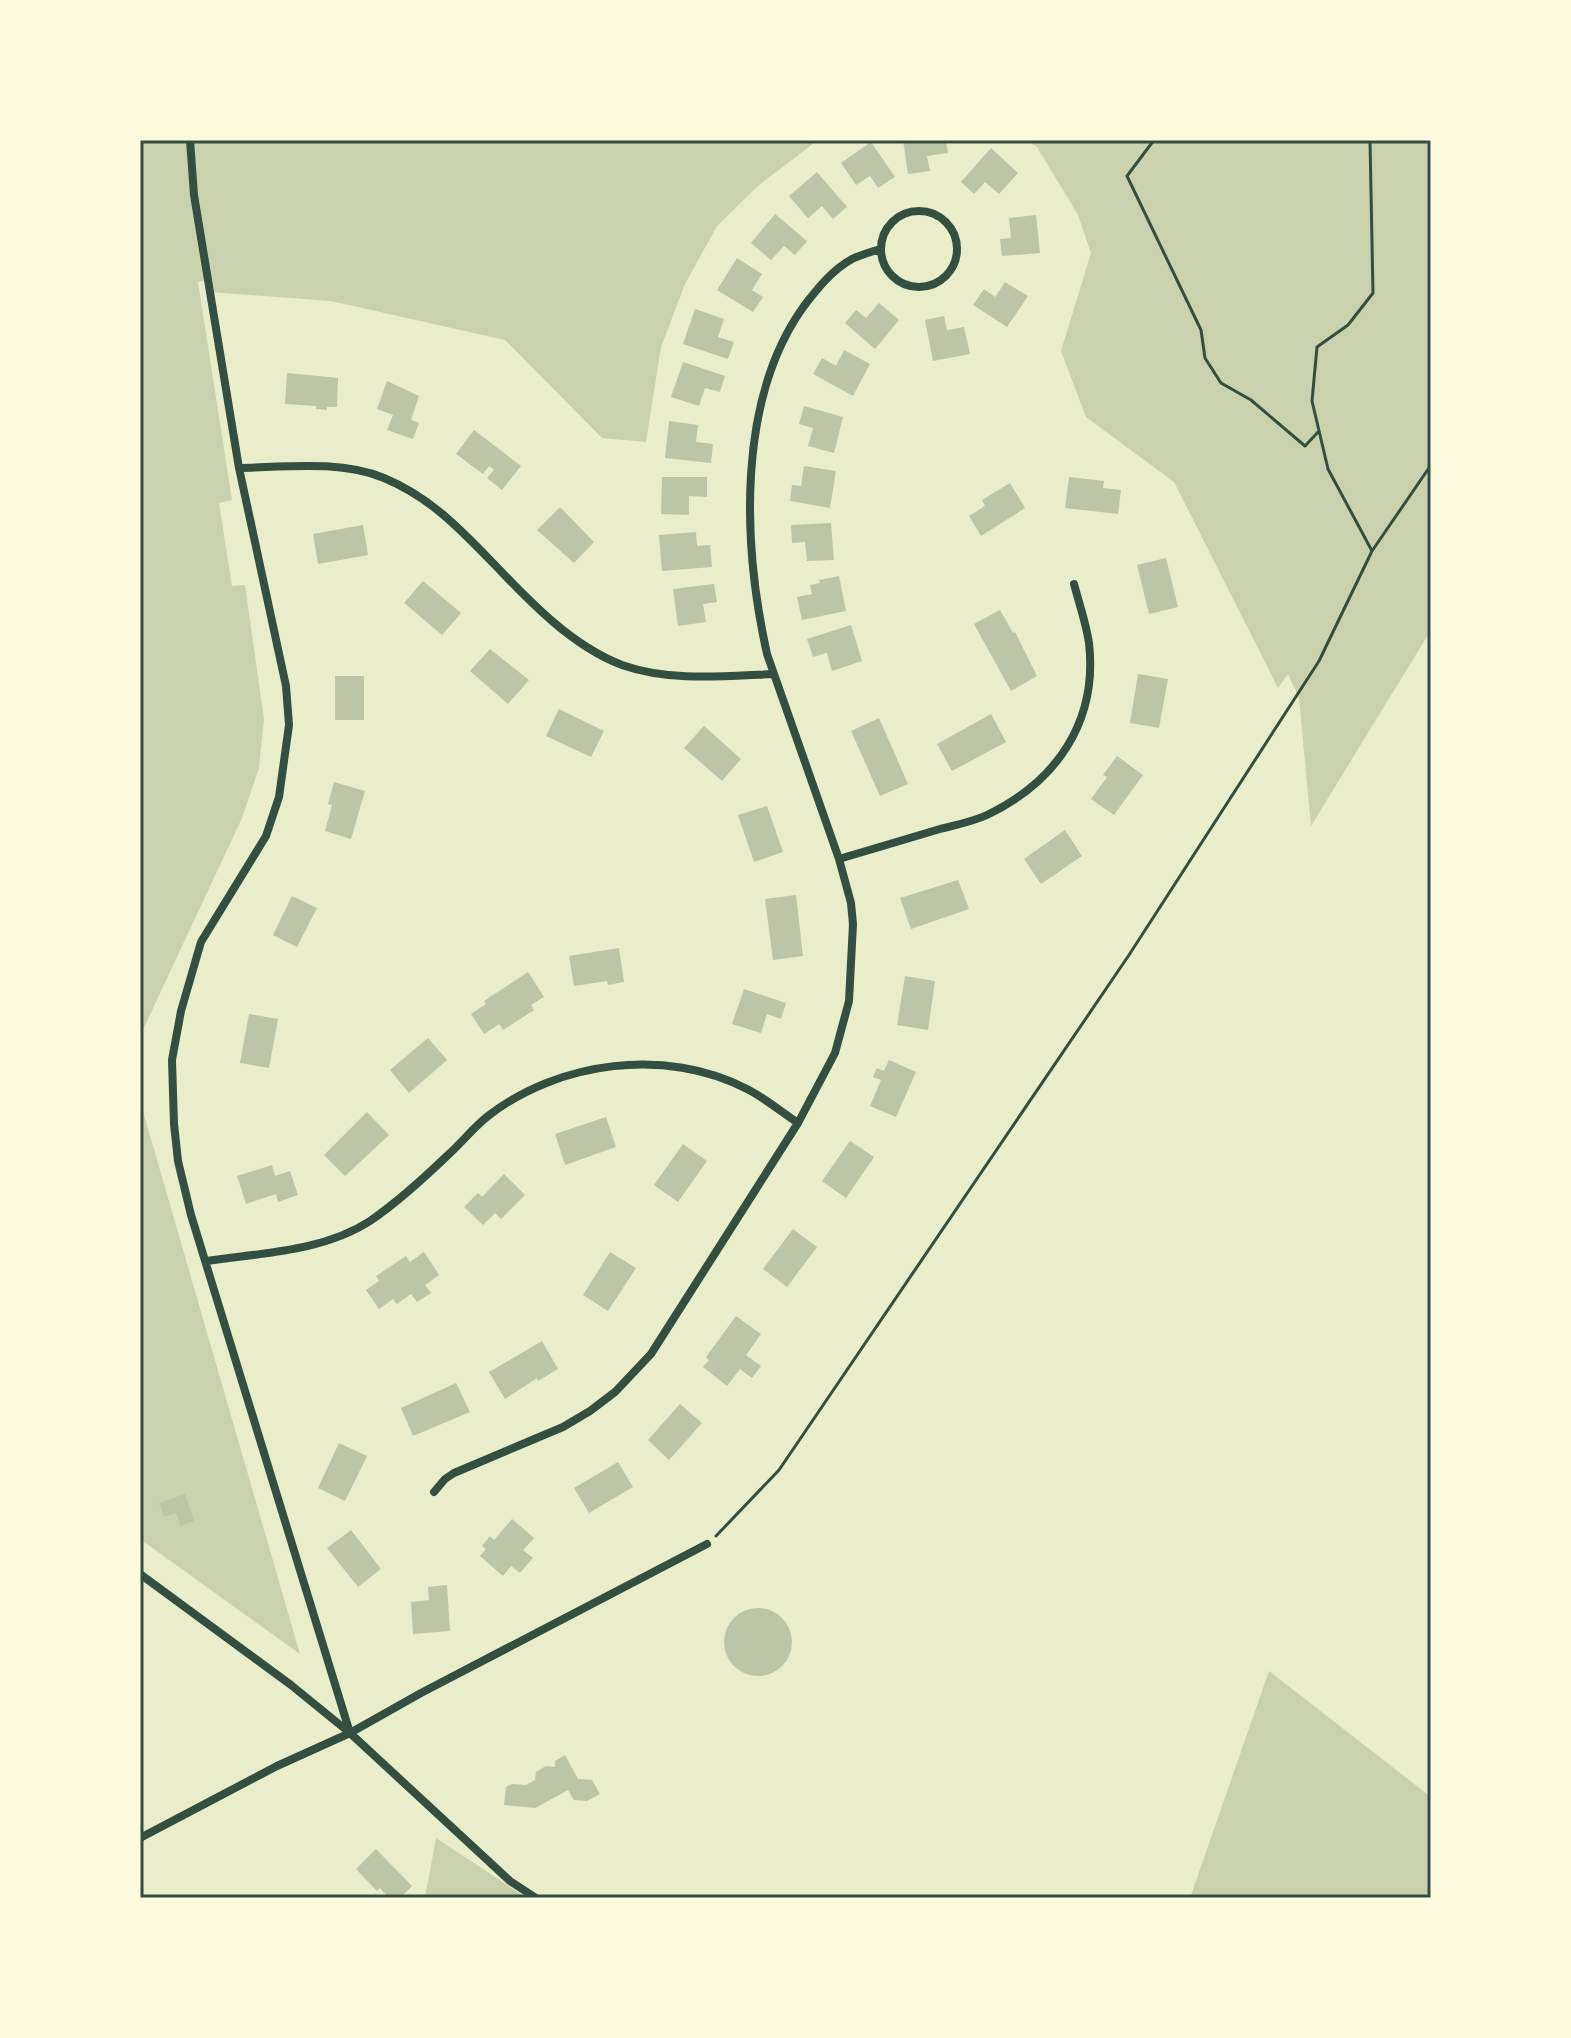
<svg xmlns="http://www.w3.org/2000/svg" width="1571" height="2038" viewBox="0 0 1571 2038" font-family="Mulish,sans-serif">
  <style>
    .green { fill: #cad2ad }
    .building { fill: #bcc5a7 }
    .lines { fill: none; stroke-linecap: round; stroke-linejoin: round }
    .path { stroke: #344e41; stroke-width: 3 }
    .minor { stroke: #344e41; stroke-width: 8 }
    .neatline { fill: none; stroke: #344e41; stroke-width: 3 }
  </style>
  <rect width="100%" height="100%" fill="#e9edc9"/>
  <path class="green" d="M140,140H818L759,185L717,226L685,284L661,347L646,442L602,438L505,340L331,301L210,292L208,280L198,282L232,500L219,503L232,586L245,585L264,719L259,768L242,818L140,1036Z
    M1026,140H1431V630L1311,826L1299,698L1288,674L1278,688L1174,482L1086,417L1061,351L1091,253L1078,215L1037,147Z
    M140,1101L300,1654L140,1539Z
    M1269,1671L1431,1797V1898H1190Z
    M436,1838L527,1898H425Z"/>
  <path class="building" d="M903,140H946L948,153L927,156L930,171L908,174Z
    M871,142L895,177L878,188L870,176L856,185L841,163Z
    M991,148L1018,173L999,194L985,182L974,194L961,182Z
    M817,172L847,207L833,219L822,206L808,218L789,196Z
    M775,214L807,241L795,255L784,246L771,260L751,243Z
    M1036,215L1040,253L1002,256L1000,239L1011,238L1009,218Z
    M737,258L762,274L752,290L763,297L753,312L717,290Z
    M1005,282L1028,296L1007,327L973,305L984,289L995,297Z
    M879,303L899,320L875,349L845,323L856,310L866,318Z
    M695,309L724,319L718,337L734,342L728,359L683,344Z
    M944,316L947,330L964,327L970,354L933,361L925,320Z
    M844,350L870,364L853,396L813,374L822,358L836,366Z
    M683,362L725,376L720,392L705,388L699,406L671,397Z
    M287,373L338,378L337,407H327V410L316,409V406L285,404Z
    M387,381L419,396L411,420L419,423L413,439L387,430L393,415L377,409Z
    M804,406L843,417L834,453L808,446L813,428L799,424Z
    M669,421L698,425L696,442L713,444L711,463L665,458Z
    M474,430L521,466L502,490L487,478L494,470L489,466L483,474L456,454Z
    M804,466L836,471L830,508L790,501L792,485L801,486Z
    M662,477H707V497L689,496V515L661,514Z
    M1069,477L1104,481L1103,488L1121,490L1118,514L1065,508Z
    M1010,483L1025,508L981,536L969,516L985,506L982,500Z
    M560,507L594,542L574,563L537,530Z
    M831,523L834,560L807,561L805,542L792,543L791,525Z
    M363,525L368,555L318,564L313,534Z
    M696,532L697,546L710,545L712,567L662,571L659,535Z
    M1166,558L1178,607L1149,614L1137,565Z
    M839,576L846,611L802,620L797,597L812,594L810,585L820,583L819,580Z
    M423,581L461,613L442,635L404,603Z
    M714,584L717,602L703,604L706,622L678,626L673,589Z
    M1000,610L1013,633L1015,632L1037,676L1011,691L974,624Z
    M851,625L862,661L832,671L827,653L813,657L807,639Z
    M490,649L529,680L508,704L470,671Z
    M1138,674L1168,679L1159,728L1130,723Z
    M335,676H364V720H335Z
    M559,709L604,731L591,757L546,736Z
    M991,714L1006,742L952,771L937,744Z
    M879,718L908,784L880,796L851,731Z
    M704,726L741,759L722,781L684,748Z
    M1117,756L1143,775L1114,815L1091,799L1107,777L1103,775Z
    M334,782L365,791L351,839L325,831L332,805L328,804Z
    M767,806L783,852L754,862L738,815Z
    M1065,830L1082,856L1041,884L1024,859Z
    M958,880L969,909L911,929L900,898Z
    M796,895L803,956L773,960L765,899Z
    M292,896L317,908L297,947L273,935Z
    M619,948L624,982L608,985L607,981L574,986L569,956Z
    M528,972L544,997L531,1005L534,1010L503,1030L499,1024L484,1034L471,1014L486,1004L484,1001Z
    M905,976L935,981L928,1030L897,1025Z
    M744,989L786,1003L781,1019L767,1014L761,1033L732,1024Z
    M249,1014L278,1019L269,1068L240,1063Z
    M428,1038L447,1060L409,1093L390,1070Z
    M889,1060L916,1072L896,1117L870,1106L881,1080L873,1077L877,1068L884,1071Z
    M367,1112L389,1135L345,1176L324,1155Z
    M606,1117L616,1147L565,1165L555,1134Z
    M850,1141L874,1157L846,1198L822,1181Z
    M683,1144L707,1161L678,1202L654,1185Z
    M272,1165L275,1176L290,1171L298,1195L278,1202L276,1194L246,1204L237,1176Z
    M504,1174L525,1195L501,1219L495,1213L483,1225L464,1207L478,1193L482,1197Z
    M793,1229L817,1247L787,1287L763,1269Z
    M424,1252L439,1275L425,1285L431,1293L417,1302L411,1294L397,1304L393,1299L379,1309L366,1290L379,1281L376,1276L406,1256L410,1262Z
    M610,1252L636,1268L608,1311L583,1295Z
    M736,1316L761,1334L746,1355L761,1366L752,1378L740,1369L727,1386L703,1367L709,1360L706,1357Z
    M542,1341L558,1369L538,1381L537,1378L505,1399L489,1372Z
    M456,1383L470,1412L413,1436L401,1408Z
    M680,1404L702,1423L669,1460L648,1440Z
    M339,1443L367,1456L345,1501L318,1488Z
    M618,1462L633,1487L589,1513L574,1488Z
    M185,1494L194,1521L181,1526L176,1513L164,1517L159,1503Z
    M512,1519L534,1538L523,1550L533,1558L520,1573L511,1566L503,1576L480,1556L486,1549L482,1546L490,1536L494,1540Z
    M351,1530L381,1569L358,1587L327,1548Z
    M447,1585L450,1631L413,1634L411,1602L429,1600L428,1587Z
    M724 1642a34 34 0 1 1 68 0a34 34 0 1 1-68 0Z
    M565,1755L578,1779L592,1780L600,1794L587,1801L574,1800L568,1790L535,1808L504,1805L506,1787L512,1784L526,1785L535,1780L536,1772L546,1766L555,1767V1761Z
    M376,1849L412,1886L400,1898H389L380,1888L377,1891L356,1869Z"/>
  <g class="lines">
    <path class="path" d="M1154,140L1127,176L1201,330L1205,358L1221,383L1251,400L1305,446L1319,431
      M1370,140L1373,293L1348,325L1317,347L1312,401L1328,469L1372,551
      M716,1536L779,1470L1129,955L1319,661L1372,551L1431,465"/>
    <path class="minor" d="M190,140L194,195L239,468L286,686L289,725L279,797L266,836L201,942L181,1011L172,1060L174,1124L178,1161L191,1215L350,1733
      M881 249a38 38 0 1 1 76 0a38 38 0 1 1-76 0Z
      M239,468C286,467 340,460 384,478C430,497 460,529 494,564C530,602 572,646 622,665C670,682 724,676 773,674
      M839,859C873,849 906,839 940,829C955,825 972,822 987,815C1056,782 1098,722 1089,643C1086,623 1079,603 1074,584
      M206,1261C260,1253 322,1252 370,1221C398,1202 424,1178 449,1154C462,1142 474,1127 488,1116C559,1061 666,1047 747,1089C765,1098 781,1112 798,1123
      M434,1492L445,1479L454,1473L563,1427L590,1411L615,1392L651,1354L798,1123L835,1053L849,1001L853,924L851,903L839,859L767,654C743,546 736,400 804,306C817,289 832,270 852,259C860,255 871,252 880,249
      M140,1574L291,1685L350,1733L510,1881L536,1898
      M140,1838L277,1766L350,1733L421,1693L707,1544"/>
  </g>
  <rect width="1571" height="2038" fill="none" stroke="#fefae0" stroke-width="284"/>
  <rect x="142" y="142" width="1287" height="1754" class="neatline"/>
</svg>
